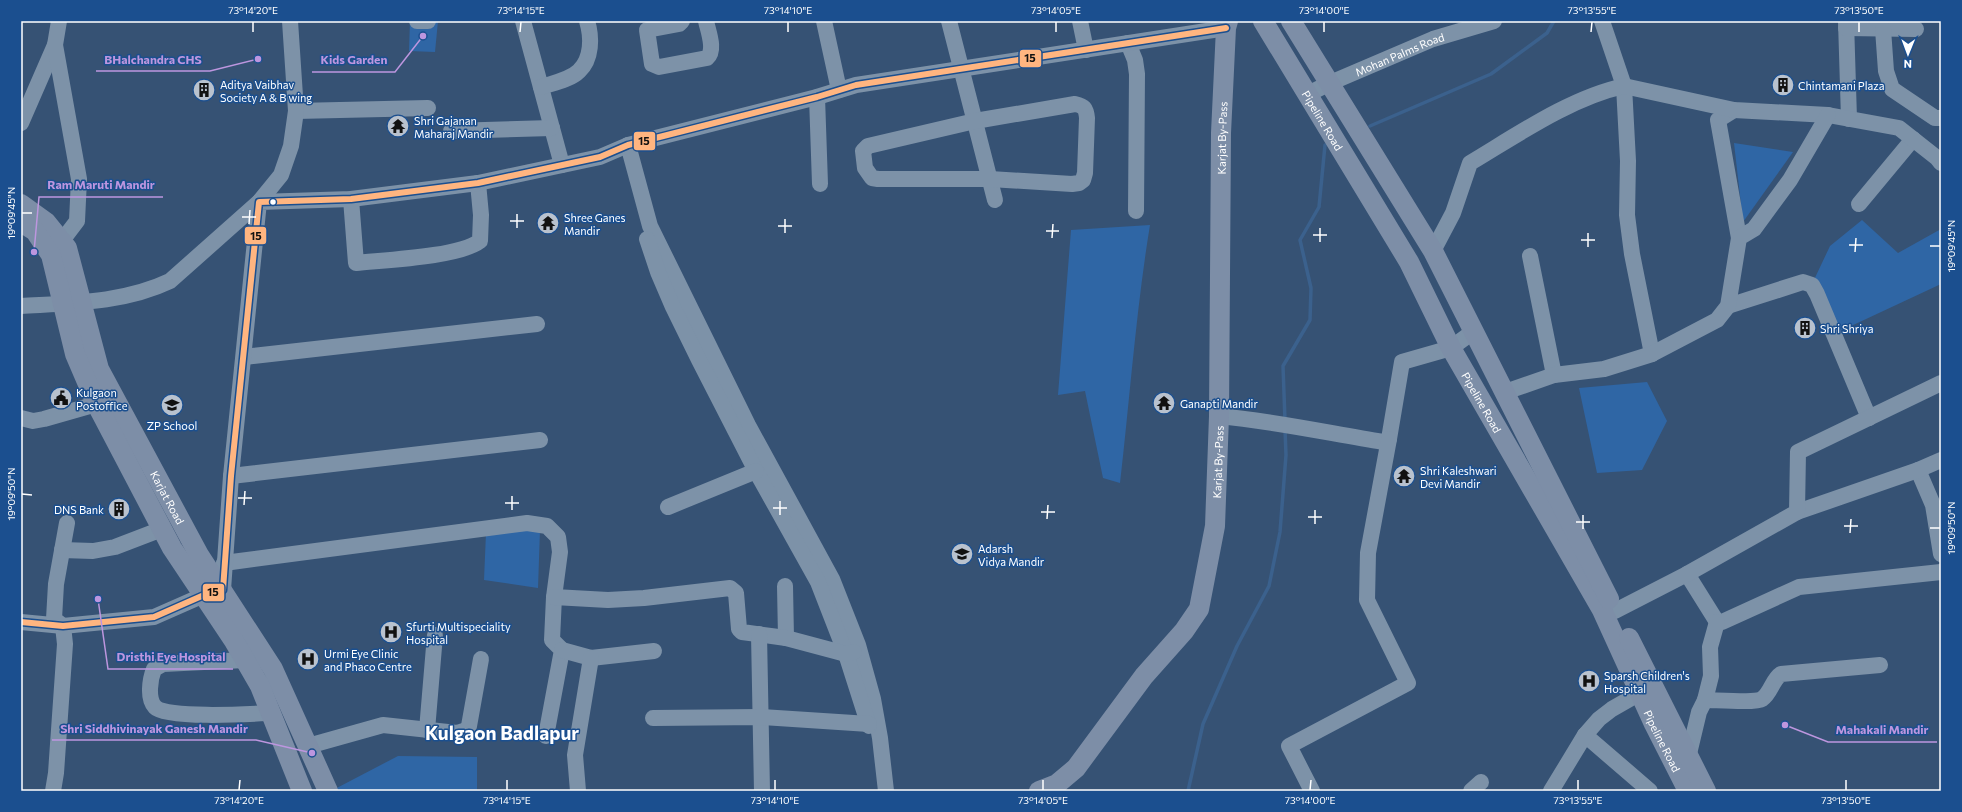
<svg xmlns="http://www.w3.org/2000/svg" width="1962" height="812" viewBox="0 0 1962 812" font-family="Commissioner,sans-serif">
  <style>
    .green { fill: #2f66a5 }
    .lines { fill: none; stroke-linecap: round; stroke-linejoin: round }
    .stream { stroke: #3b618d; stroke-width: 3.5 }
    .minor { stroke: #7d92a8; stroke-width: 16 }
    .major { stroke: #7d8ea7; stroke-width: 20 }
    .bus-1-casing { stroke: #1b4f8f; stroke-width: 9 }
    .bus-1 { stroke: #ffb580; stroke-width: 6 }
    .ticks { fill: none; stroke: #fff; stroke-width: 1.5 }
    .bus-dot { fill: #fff; stroke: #1b4f8f; stroke-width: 1.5 }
    .labels { text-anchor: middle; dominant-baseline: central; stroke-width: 3; stroke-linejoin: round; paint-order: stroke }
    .street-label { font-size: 11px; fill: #fff; stroke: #1b4f8f }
    .poi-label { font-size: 11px; fill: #fff; stroke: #1b4f8f; text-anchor: start }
    .town-label { font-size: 19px; font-weight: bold; fill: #fff; stroke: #1b4f8f }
    .leader { fill: none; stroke: #bd96df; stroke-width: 1.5 }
    .callout-dot { fill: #bd96df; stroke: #1b4f8f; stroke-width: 1.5 }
    .callout-label { font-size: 12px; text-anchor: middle; font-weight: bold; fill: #bd96df; stroke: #1b4f8f; stroke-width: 3; stroke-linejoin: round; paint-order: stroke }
    .line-badge { stroke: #1b4f8f; stroke-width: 1.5 }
    .pale-badge-label { font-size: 11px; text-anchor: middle; font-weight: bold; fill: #111 }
    .neatline { fill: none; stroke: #fff; stroke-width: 1.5 }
    .ticks-label { font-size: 10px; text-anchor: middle; fill: #fff }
  </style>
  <rect width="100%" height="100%" fill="#365274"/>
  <path class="green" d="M410,21H438L435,52L409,51Z
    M1734,143L1793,152L1743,222Z
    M1862,220L1898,253L1941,229V284L1834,334L1813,282L1830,246Z
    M1150,225C1136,310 1130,397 1120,483L1103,478L1085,391L1058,395L1071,230Z
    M1647,382L1667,421L1642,470L1597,473L1579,388Z
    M540,530L538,588L484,580L486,533Z
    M398,756L477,757V791H331Z"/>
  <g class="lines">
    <path class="stream" d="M1370,126L1491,74L1547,33L1554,21
      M1285,421L1283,366L1310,320L1311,288L1300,240L1319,207L1325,145
      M1188,791L1203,724L1237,646L1269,586L1280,532L1286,455L1285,430"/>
    <g class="minor">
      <path d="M417,21H428"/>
      <path d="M523,21L562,165"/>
      <path d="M682,21L679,24L647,30L652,64L659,67L707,58C716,50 708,31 706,21"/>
      <path d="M824,21L839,90"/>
      <path d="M949,21L995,200"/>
      <path d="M1080,21L1086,50"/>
      <path d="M1602,21L1624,86L1628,161L1627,215L1632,254L1652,354"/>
      <path d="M1846,21L1849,119"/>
      <path d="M1846,28L1916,29"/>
      <path d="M1883,29L1886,71L1892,89L1935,118H1941"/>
      <path d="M1128,43L1135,60L1137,74L1136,211"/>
      <path d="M541,87C553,83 570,80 579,71C592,59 592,37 587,21"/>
      <path id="s1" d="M1308,94L1330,83L1433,39L1494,21"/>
      <path d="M817,97L820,184"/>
      <path d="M1075,104C1084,106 1086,108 1087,118L1085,173L1083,180L1079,183L1072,184L990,179H878L872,178L865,168L863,151L868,146L975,121Z"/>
      <path d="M1734,110L1718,120L1739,238"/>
      <path d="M296,111L428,108"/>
      <path d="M21,123L55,45"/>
      <path d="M451,131L552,128"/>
      <path d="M628,145L650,226L748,425L832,579L858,645L873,699L880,738L886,791"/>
      <path d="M351,199L356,263C384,260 459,257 480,241L481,215L478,183"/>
      <path d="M1859,204L1913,139"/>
      <path d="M647,239L658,272L673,307L699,360L756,471L818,582L846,654L869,726"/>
      <path d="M55,250L77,221L79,179L55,45L59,21"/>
      <path d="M1433,251L1453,213L1470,163C1517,135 1570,98 1624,86L1734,110L1828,115L1899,128L1937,158L1941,163"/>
      <path d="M1530,256L1554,375"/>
      <path d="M21,306C71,303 124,303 170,281L259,202L281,175L291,146L296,111L290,21"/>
      <path d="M1728,306L1803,282L1812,285L1817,294L1869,418"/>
      <path d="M244,357L537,324"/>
      <path d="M1505,392L1554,375L1604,369L1652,354L1717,320L1728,306L1739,238L1754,229L1790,180L1828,115"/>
      <path d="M1219,416C1274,421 1328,433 1383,442L1389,439L1402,362L1451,348L1474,331"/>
      <path d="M21,418L33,421L44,419L107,401"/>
      <path d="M1918,470L1933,505L1941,554"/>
      <path d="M231,476L540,440"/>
      <path d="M668,507L756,471"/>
      <path d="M1797,512L1918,470L1941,460"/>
      <path d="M62,550L93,551L115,547L162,529"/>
      <path d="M224,563L527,523L547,526L558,537L560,552L554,597L552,640L562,650L546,736"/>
      <path d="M1687,574L1717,622H1722L1799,587L1941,572"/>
      <path d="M785,586L786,638"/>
      <path d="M554,597L608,600L644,598L730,588L736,593L739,629L742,632L786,638L846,654L854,652"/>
      <path d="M1615,611L1687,574L1797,512L1798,452L1941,383"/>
      <path d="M21,622L63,626L154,617L204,595L223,590L231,476L259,202L351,199L478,183L600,157L628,145L817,97L856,85L1226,28"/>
      <path d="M759,634L762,791"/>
      <path d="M562,650L591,658L654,651"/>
      <path d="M254,656L245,660L163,664L154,669C150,679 147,699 155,707C166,719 251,714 270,713"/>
      <path d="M1705,700C1715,700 1756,703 1762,699C1771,693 1772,680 1781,674L1880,665"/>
      <path d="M653,718L761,717L869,724"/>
      <path d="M427,730L435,635"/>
      <path d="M1585,735L1650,791"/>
      <path d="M308,746L383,725L457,733L466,730L469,726L481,659"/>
      <path d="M1688,758L1699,712L1705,700L1711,676L1710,647L1717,622"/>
      <path d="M53,791L56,773L65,644L63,626L54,619L56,584L67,523"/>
      <path d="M578,791L575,755L591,658"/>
      <path d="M1312,791L1289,746L1408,683L1367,600L1368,553L1389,439"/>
      <path d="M1471,791L1481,782"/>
      <path d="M1551,791L1585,735L1599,719L1612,709L1640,693"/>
    </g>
    <g class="major">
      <path id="s2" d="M1263,21L1409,262L1451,348L1602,610L1654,724L1688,791"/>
      <path d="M1291,21L1433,251L1609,599"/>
      <path id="s3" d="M21,204L46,222L67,248L99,369L199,555L273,669L328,791"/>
      <path d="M21,222L35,231L51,255L75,354L96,403L172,548L234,641L260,686L302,791"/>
      <path d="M1629,638L1706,791"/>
      <path id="s4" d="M1039,791L1057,784L1076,768L1144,676L1184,631L1199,609L1215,526L1219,416L1221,133L1226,28L1228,21"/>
    </g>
    <g class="bus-1-casing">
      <path id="bus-1" d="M21,622L63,626L154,617L204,595L223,590L231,476L259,202L351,199L478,183L600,157L628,145L817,97L856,85L1226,28"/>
    </g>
    <use href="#bus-1" class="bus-1"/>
  </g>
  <path class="ticks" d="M253,32V22M520,32L521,22M788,32V22M1056,32V22M1324,32V22M1591,32L1592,22M1859,32V22M22,213H32M242,217H256M510,221H524M249,224L250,210M778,226H792M517,228V214M1046,231H1059M785,233V219M1313,235H1327M1052,238L1053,224M1581,240H1595M1320,242V228M1849,245H1863M1930,246H1940M1588,247V233M1855,252L1856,238M22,494L32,495M238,498H252M505,503H519M244,505L245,491M773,508H787M512,510V496M1041,512H1055M780,515V501M1308,517H1322M1047,519L1048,505M1576,522H1590M1315,524V510M1844,526H1858M1930,528H1940M1583,529V515M1850,533L1851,519M239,790L240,780M507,790V780M775,790V780M1043,790V780M1310,790L1311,780M1578,790V780M1846,790V780"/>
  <defs>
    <g id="building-disc" transform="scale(1.15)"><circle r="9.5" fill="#b9c2ce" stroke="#1b4f8f"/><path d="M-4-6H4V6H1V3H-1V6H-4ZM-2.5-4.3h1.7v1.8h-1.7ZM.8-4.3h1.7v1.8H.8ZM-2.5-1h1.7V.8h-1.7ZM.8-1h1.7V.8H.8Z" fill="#111"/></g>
    <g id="temple-disc" transform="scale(1.15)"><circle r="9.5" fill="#b9c2ce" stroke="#1b4f8f"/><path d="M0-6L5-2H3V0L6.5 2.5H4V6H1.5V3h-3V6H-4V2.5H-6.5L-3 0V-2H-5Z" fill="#111"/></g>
    <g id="civic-disc" transform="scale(1.15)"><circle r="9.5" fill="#b9c2ce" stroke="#1b4f8f"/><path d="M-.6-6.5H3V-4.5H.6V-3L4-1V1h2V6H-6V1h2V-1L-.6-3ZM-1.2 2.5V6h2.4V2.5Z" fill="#111"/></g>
    <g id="school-disc" transform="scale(1.15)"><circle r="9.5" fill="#b9c2ce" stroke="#1b4f8f"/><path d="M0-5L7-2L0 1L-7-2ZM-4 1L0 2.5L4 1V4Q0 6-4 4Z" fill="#111"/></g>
    <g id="hospital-disc" transform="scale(1.15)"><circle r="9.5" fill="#b9c2ce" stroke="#1b4f8f"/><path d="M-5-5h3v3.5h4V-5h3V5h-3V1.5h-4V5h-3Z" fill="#111"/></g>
  </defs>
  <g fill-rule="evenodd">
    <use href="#building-disc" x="1783" y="85"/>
    <use href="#building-disc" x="204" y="90"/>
    <use href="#temple-disc" x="398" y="126"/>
    <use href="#temple-disc" x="548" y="223"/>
    <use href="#building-disc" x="1805" y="328"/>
    <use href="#civic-disc" x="61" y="398"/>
    <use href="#temple-disc" x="1164" y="403"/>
    <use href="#school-disc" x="172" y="405"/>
    <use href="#temple-disc" x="1404" y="476"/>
    <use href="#building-disc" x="119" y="509"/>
    <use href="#school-disc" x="962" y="554"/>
    <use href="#hospital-disc" x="391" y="632"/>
    <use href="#hospital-disc" x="308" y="659"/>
    <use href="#hospital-disc" x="1589" y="681"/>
  </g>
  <circle class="bus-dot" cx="273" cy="202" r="3.5"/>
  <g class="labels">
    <g class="street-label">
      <text stroke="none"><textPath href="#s1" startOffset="100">Mohan Palms Road</textPath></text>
      <text stroke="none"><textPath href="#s2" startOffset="116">Pipeline Road</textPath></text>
      <text stroke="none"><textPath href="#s4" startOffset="718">Karjat By-Pass</textPath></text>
      <text stroke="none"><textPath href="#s2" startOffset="440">Pipeline Road</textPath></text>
      <text stroke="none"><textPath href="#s4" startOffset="394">Karjat By-Pass</textPath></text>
      <text stroke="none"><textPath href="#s3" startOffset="335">Karjat Road</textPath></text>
      <text stroke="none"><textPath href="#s2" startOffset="824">Pipeline Road</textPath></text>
    </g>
    <g class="poi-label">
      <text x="220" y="84">Aditya Vaibhav<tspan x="220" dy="13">Society A &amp; B wing</tspan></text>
      <text x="1798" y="85">Chintamani Plaza</text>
      <text x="414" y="120">Shri Gajanan<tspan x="414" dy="13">Maharaj Mandir</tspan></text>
      <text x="564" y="217">Shree Ganes<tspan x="564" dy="13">Mandir</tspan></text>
      <text x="1820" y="328">Shri Shriya</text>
      <text x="76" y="392">Kulgaon<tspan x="76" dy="13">Postoffice</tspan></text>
      <text x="1180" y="403">Ganapti Mandir</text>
      <text x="172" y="425" text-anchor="middle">ZP School</text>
      <text x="1420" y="470">Shri Kaleshwari<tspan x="1420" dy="13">Devi Mandir</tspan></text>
      <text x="104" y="509" text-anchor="end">DNS Bank</text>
      <text x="978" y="548">Adarsh<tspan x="978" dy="13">Vidya Mandir</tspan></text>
      <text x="406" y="626">Sfurti Multispeciality<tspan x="406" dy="13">Hospital</tspan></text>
      <text x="324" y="653">Urmi Eye Clinic<tspan x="324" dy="13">and Phaco Centre</tspan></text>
      <text x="1604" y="675">Sparsh Children's<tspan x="1604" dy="13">Hospital</tspan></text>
    </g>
    <g class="town-label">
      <text x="502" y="732">Kulgaon Badlapur</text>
    </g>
  </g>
  <path class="leader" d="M258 59L210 71H96M423 36L395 72H312M34 252L39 197H163M98 599L108 669H233M312 753L256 740H52M1785 725L1828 742H1937"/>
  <g class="callout-dot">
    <circle cx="258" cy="59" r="4"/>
    <circle cx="423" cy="36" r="4"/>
    <circle cx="34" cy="252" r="4"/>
    <circle cx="98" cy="599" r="4"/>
    <circle cx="312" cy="753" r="4"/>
    <circle cx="1785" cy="725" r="4"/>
  </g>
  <g class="callout-label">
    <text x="153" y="64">BHalchandra CHS</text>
    <text x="354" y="64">Kids Garden</text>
    <text x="101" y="189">Ram Maruti Mandir</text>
    <text x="171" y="661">Dristhi Eye Hospital</text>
    <text x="154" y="733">Shri Siddhivinayak Ganesh Mandir</text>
    <text x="1882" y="734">Mahakali Mandir</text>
  </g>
  <g class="line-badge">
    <rect x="1019" y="49" width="23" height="19" rx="4" fill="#ffb580"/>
    <rect x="633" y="131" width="23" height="20" rx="4" fill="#ffb580"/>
    <rect x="244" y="226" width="23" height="19" rx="4" fill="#ffb580"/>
    <rect x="202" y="583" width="23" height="19" rx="4" fill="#ffb580"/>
  </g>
  <g class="pale-badge-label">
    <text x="1030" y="62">15</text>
    <text x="644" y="145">15</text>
    <text x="256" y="240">15</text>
    <text x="213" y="596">15</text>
  </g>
  <rect width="1962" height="812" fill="none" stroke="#1b4f8f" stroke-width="44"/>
  <g transform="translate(1908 54) rotate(181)" stroke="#1b4f8f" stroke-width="3" paint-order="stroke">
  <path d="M0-3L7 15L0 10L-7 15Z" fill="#ffffff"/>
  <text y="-6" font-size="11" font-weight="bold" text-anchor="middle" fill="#ffffff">N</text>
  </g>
  <rect x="22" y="22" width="1918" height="768" class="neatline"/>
  <g class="ticks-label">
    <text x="253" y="14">73°14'20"E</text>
    <text x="521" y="14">73°14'15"E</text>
    <text x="788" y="14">73°14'10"E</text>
    <text x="1056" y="14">73°14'05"E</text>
    <text x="1324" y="14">73°14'00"E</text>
    <text x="1592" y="14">73°13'55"E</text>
    <text x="1859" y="14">73°13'50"E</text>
    <text transform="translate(11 213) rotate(-90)" y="4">19°09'45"N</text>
    <text transform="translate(1951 246) rotate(-90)" y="4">19°09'45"N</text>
    <text transform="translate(11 494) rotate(-90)" y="4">19°09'50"N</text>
    <text transform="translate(1951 528) rotate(-90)" y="4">19°09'50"N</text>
    <text x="239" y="804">73°14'20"E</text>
    <text x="507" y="804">73°14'15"E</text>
    <text x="775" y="804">73°14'10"E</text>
    <text x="1043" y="804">73°14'05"E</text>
    <text x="1310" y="804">73°14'00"E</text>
    <text x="1578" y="804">73°13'55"E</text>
    <text x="1846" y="804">73°13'50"E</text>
  </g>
</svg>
